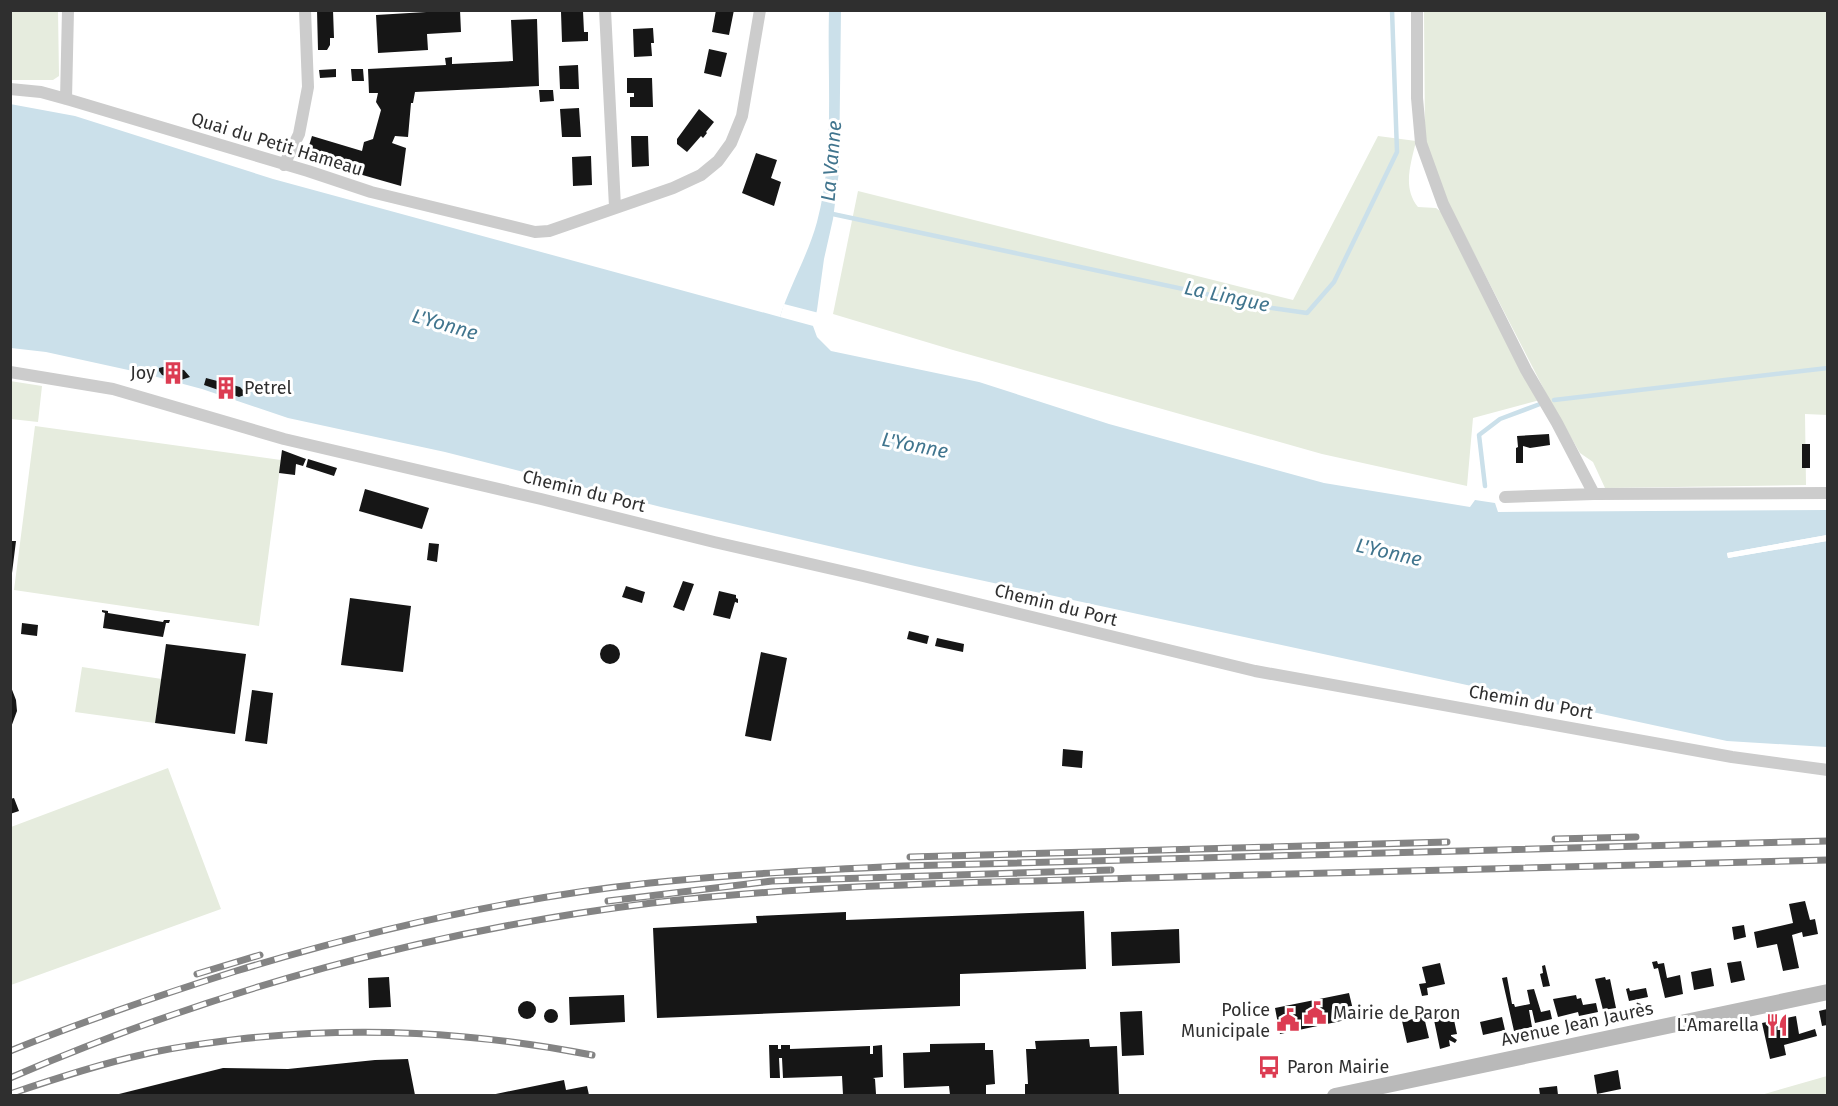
<svg xmlns="http://www.w3.org/2000/svg" width="1838" height="1106" viewBox="0 0 1838 1106" font-family="'Fira Sans',sans-serif">
  <style>
    .green { fill: #e6ecde }
    .water { fill: #cbe0ea }
    .pier { fill: #fff }
    .lines { fill: none; stroke-linecap: round; stroke-linejoin: round }
    .stream { stroke: #cbe0ea; stroke-width: 4.5 }
    .building { fill: #161616 }
    .minor { stroke: #ccc; stroke-width: 12 }
    .secondary { stroke: #b9b9b9; stroke-width: 16 }
    .rail-casing { stroke: #848484; stroke-width: 7 }
    .rail { stroke: #fff; stroke-width: 4.5; stroke-dasharray: 14; stroke-linecap: butt }
    .labels { text-anchor: middle; dominant-baseline: central; stroke-width: 6; stroke-linejoin: round; paint-order: stroke }
    .street-label { font-size: 18px; fill: #2f2f2f; stroke: #fff }
    .poi-label { font-size: 18px; fill: #2f2f2f; stroke: #fff; text-anchor: end }
    .water-label { font-size: 20px; font-style: italic; fill: #41758e; stroke: #fff }
  </style>
  <rect width="100%" height="100%" fill="#fff"/>
  <path class="green" d="M10,11H58L59,76L53,80H11Z
    M1424,11H1827L1828,415L1805,414L1806,485L1605,488L1593,462L1580,453L1549,399L1447,201L1425,140Z
    M1378,136L1416,141C1411,164 1402,187 1418,207L1436,208L1445,215L1540,400L1473,418L1467,486L1322,454L953,350L833,314L858,191L1293,300Z
    M10,381L42,386L38,422L11,419Z
    M35,426L281,460L259,626L14,590Z
    M82,667L162,679L155,723L75,712Z
    M168,768L221,909L11,985V827Z
    M1827,1076V1095H1761Z"/>
  <path class="water" d="M829,11H841L839,171L833,219L824,259L817,310L813,326L817,337L831,351L979,382L1109,424L1324,483L1470,507L1475,500L1495,503L1498,512L1827,510V535L1727,553L1728,558L1827,541V747L1727,741L915,566L661,507L445,452L288,418L202,389L142,373L46,352L11,348L10,104L75,116L273,179L780,317C790,285 808,255 817,222C835,156 827,79 829,11Z"/>
  <path class="pier" d="M784,304L819,313L817,327L780,317Z
    M1827,535V541L1728,558L1727,553Z"/>
  <g class="lines">
    <path class="stream" d="M828,213L1272,308L1307,313L1334,282L1397,152L1392,10
      M1554,400L1828,368
      M1485,486L1479,435L1500,419L1540,404"/>
  </g>
  <path class="building" d="M317,10H333L334,38H330V45L327,50H318Z
    M460,10L461,32L427,34L428,50L378,53L376,15Z
    M716,10H734L729,35L712,32Z
    M583,11L584,32H588V41L562,42L561,12Z
    M537,19L539,86L415,92L413,103H411L408,137L395,136L392,143L406,148L401,186L331,166L314,163L307,152L312,136L362,151L364,142L373,139L381,110L376,102L378,93H369L368,69L446,65L445,58L452,57V64L513,61L511,20Z
    M653,28L654,43H651L652,56L634,57L633,29Z
    M709,49L727,53L721,77L704,73Z
    M578,65L579,89H560L559,66Z
    M336,69V77L320,78L319,70Z
    M351,69H363L364,81H352Z
    M627,78H652L653,107H630V97H634V93H627Z
    M539,90H553L554,101L540,102Z
    M579,108L581,137H562L560,109Z
    M699,109L714,122L706,132L707,133L703,138L701,136L687,152L677,144V139Z
    M631,136H648L649,166L632,167Z
    M756,153L777,160L771,178L781,182L774,206L742,193Z
    M591,156L592,185L573,186L572,157Z
    M163,367L184,370L190,377L181,380L162,375L159,371V368Z
    M206,378L240,387L247,394L239,397L204,385Z
    M1549,434L1550,445L1530,448L1523,446V463H1516V448L1518,447L1517,436Z
    M1802,444H1810V468H1802Z
    M282,450L306,459L303,466L296,464L295,475L279,473Z
    M308,459L337,468L334,476L306,467Z
    M365,489L429,508L422,529L359,511Z
    M10,541H16L12,573H10Z
    M429,543L439,544L437,562L427,560Z
    M683,581L694,584L684,611L673,607Z
    M626,586L645,592L642,603L622,597Z
    M719,591L736,595V598L738,599V603L735,602L730,619L713,615Z
    M350,598L411,606L403,672L341,665Z
    M102,610L108,611V613L163,622L164,620H170L169,623H166L163,637L103,628L105,613L102,612Z
    M22,623L38,625L37,636L21,634Z
    M909,631L929,636L927,644L907,639Z
    M937,638L964,644L963,652L935,646Z
    M166,644L246,654L235,734L155,723Z
    M600 654a10 10 0 1 1 20 0a10 10 0 1 1-20 0Z
    M761,652L787,658L771,741L745,736Z
    M11,687L16,700L17,711L10,730Z
    M252,690L273,693L267,744L245,741Z
    M1063,749L1083,751L1082,768L1062,766Z
    M14,798L19,811L10,814V799Z
    M1805,901L1810,920L1815,919L1818,934L1803,937L1802,932L1792,935L1799,968L1783,971L1777,944L1757,948L1754,932L1793,923L1789,904Z
    M1084,911L1086,969L960,974V1006L657,1018L653,928L757,923L756,916L846,912V920Z
    M1744,925L1746,937L1734,940L1732,927Z
    M1179,929L1180,963L1112,966L1111,932Z
    M1657,961L1658,964L1664,963L1667,978L1680,975L1683,994L1665,998L1658,968L1654,969L1652,962Z
    M1741,961L1745,980L1731,983L1727,963Z
    M1440,963L1445,984L1427,988L1428,995L1422,996L1419,984L1426,983L1422,967Z
    M1545,965L1550,986L1543,987L1540,974L1543,973L1542,966Z
    M1711,968L1714,986L1694,990L1691,972Z
    M389,977L391,1007L369,1008L368,978Z
    M1507,977L1512,1004H1514L1515,1007L1530,1004L1527,990L1534,989L1541,1012L1550,1010L1552,1019L1535,1023L1532,1010H1529L1532,1027L1514,1031L1502,978Z
    M1605,977L1606,980L1610,979L1616,1008L1603,1010L1595,979Z
    M1629,988L1630,991L1646,988L1648,997L1629,1001L1626,989Z
    M1349,993L1355,1018L1280,1034L1275,1008Z
    M624,995L625,1022L570,1025L569,997Z
    M1576,995L1577,999L1581,998L1583,1005L1596,1003L1598,1012L1579,1016L1578,1012L1558,1017L1553,999Z
    M518 1010a9 9 0 1 1 18 0a9 9 0 1 1-18 0Z
    M1827,1009V1025L1822,1026L1819,1011Z
    M544 1016a7 7 0 1 1 14 0a7 7 0 1 1-14 0Z
    M1142,1011L1144,1055L1122,1056L1120,1012Z
    M1796,1016L1799,1034L1815,1029L1817,1036L1784,1045L1786,1055L1770,1059L1762,1023Z
    M1424,1017L1429,1038L1407,1043L1402,1021Z
    M1450,1017L1454,1020L1457,1034L1451,1035V1036L1457,1040L1455,1043L1449,1040L1450,1046L1440,1049L1434,1020Z
    M1502,1017L1505,1030L1483,1035L1480,1022Z
    M1089,1039L1090,1047L1117,1046L1119,1095H1025V1084H1028L1026,1049H1036L1035,1041Z
    M985,1043V1050H993L995,1084L986,1085V1095H950L949,1086L904,1088L903,1053L930,1052V1044Z
    M769,1045H778V1049H781V1045H790V1049L870,1046V1054H873V1046L882,1045L883,1077L873,1078L875,1079L876,1094L843,1095L842,1076L783,1078L782,1058H779L780,1078H770Z
    M408,1059L415,1095H115L223,1068L288,1069L375,1060Z
    M1618,1070L1621,1089L1597,1094L1594,1075Z
    M564,1080L566,1090L587,1086L589,1095H491Z
    M1557,1086L1558,1095H1540L1539,1088Z"/>
  <g class="lines">
    <path class="minor" d="M605,10L615,207
      M1417,10V98L1421,143L1443,204L1526,370L1557,423L1594,494
      M10,89L41,92L70,100L308,171L371,192L535,232L549,231L673,188L701,175L718,161L731,143L742,116L760,10
      M66,99L68,10
      M284,165L299,134L308,87L305,10
      M10,372L113,389L284,439L541,499L714,542L863,576L1255,671L1732,757L1828,770
      M1505,497L1594,494L1828,493"/>
    <path class="secondary" d="M1335,1096L1828,992"/>
    <g class="rail-casing">
      <path id="rail" d="M1555,839L1636,837
        M910,857L1447,842
        M608,901L772,881L1111,870
        M197,974L260,955
        M10,1051C84,1021 160,995 236,971C371,930 509,898 650,883C734,874 818,870 903,866L1828,841
        M10,1078C213,990 433,930 652,903C827,883 1004,882 1179,877C1395,871 1611,866 1828,860
        M10,1094C54,1079 96,1065 141,1055C173,1047 206,1043 240,1039C361,1026 472,1032 592,1055"/>
    </g>
    <use href="#rail" class="rail"/>
  </g>
  <defs>
    <g id="building-bare" transform="scale(1.8)"><path d="M-4-6H4V6H1V3H-1V6H-4ZM-2.5-4.3h1.7v1.8h-1.7ZM.8-4.3h1.7v1.8H.8ZM-2.5-1h1.7V.8h-1.7ZM.8-1h1.7V.8H.8Z" fill="#dc3c52" stroke="#fff" stroke-width="2.5" paint-order="stroke"/></g>
    <g id="civic-bare" transform="scale(1.8)"><path d="M-.6-6.5H3V-4.5H.6V-3L4-1V1h2V6H-6V1h2V-1L-.6-3ZM-1.2 2.5V6h2.4V2.5Z" fill="#dc3c52" stroke="#fff" stroke-width="2.5" paint-order="stroke"/></g>
    <g id="restaurant-bare" transform="scale(1.8)"><path d="M-5-6h1v4h1v-4h1v4h1v-4h1v5L-1.5 .5V6h-2V.5L-5-1ZM5-6V6H3V1.5H1.5Q1.5-4 5-6Z" fill="#dc3c52" stroke="#fff" stroke-width="2.5" paint-order="stroke"/></g>
    <g id="bus-bare" transform="scale(1.8)"><path d="M-5-6H5V4H4V6H2V4H-2V6H-4V4H-5ZM-3.5-4V0h7V-4ZM-3.5 1.2v1.5H-2V1.2ZM2 1.2v1.5H3.5V1.2Z" fill="#dc3c52" stroke="#fff" stroke-width="2.5" paint-order="stroke"/></g>
  </defs>
  <g fill-rule="evenodd">
    <use href="#building-bare" x="173" y="373"/>
    <use href="#building-bare" x="226" y="388"/>
    <use href="#civic-bare" x="1315" y="1013"/>
    <use href="#civic-bare" x="1288" y="1020"/>
    <use href="#restaurant-bare" x="1777" y="1025"/>
    <use href="#bus-bare" x="1269" y="1067"/>
  </g>
  <g class="labels">
    <g class="street-label">
      <text transform="translate(277 144) rotate(17)">Quai du Petit Hameau</text>
      <text transform="translate(584 491) rotate(14)">Chemin du Port</text>
      <text transform="translate(1056 605) rotate(14)">Chemin du Port</text>
      <text transform="translate(1531 702) rotate(10)">Chemin du Port</text>
      <text transform="translate(1577 1024) rotate(-12)">Avenue Jean Jaurès</text>
    </g>
    <g class="poi-label">
      <text x="155" y="373">Joy</text>
      <text x="244" y="388" text-anchor="start">Petrel</text>
      <text x="1270" y="1010">Police<tspan x="1270" dy="21">Municipale</tspan></text>
      <text x="1333" y="1013" text-anchor="start">Mairie de Paron</text>
      <text x="1759" y="1025">L'Amarella</text>
      <text x="1287" y="1067" text-anchor="start">Paron Mairie</text>
    </g>
    <g class="water-label">
      <text transform="translate(831 161) rotate(-85)">La Vanne</text>
      <text transform="translate(1227 296) rotate(12)">La Lingue</text>
      <text transform="translate(445 324) rotate(16)">L'Yonne</text>
      <text transform="translate(915 445) rotate(11)">L'Yonne</text>
      <text transform="translate(1389 552) rotate(13)">L'Yonne</text>
    </g>
  </g>
  <rect width="1838" height="1106" fill="none" stroke="#2f2f2f" stroke-width="24"/>
</svg>
